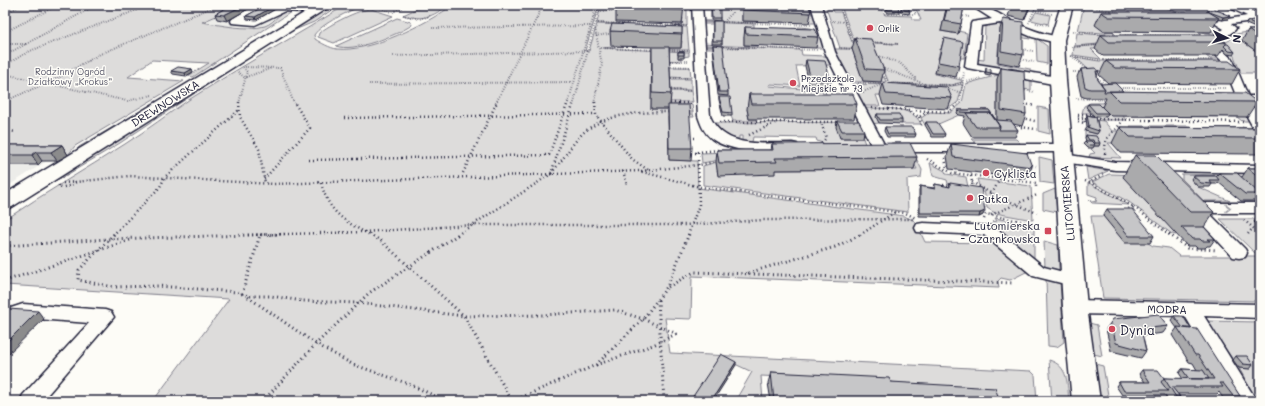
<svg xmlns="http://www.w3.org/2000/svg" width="1265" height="406" viewBox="0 0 1265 406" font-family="Mali,sans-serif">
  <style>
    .built { fill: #ecece9 }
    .green { fill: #dddcdb; stroke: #807f8b }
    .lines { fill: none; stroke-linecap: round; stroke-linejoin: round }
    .minor-casing { stroke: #22223b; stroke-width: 3 }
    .major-casing { stroke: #22223b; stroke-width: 3 }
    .path-far2 { stroke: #22223b; stroke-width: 2; stroke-dasharray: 0.5 2; stroke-linecap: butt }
    .path-far1 { stroke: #22223b; stroke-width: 2.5; stroke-dasharray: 1 3; stroke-linecap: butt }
    .path { stroke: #22223b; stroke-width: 3; stroke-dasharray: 1 3.5; stroke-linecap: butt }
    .minor { fill: #fdfcf7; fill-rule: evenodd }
    .major { fill: #fdfcf7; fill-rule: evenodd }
    .wall { fill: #aaaaac; stroke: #22223b }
    .shaded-wall { fill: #8b8b8c; stroke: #22223b }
    .building { fill: #c6c6c8; stroke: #22223b }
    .oneway { stroke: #9a9aa2 }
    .poi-dot { fill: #d1495b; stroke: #fdfcf7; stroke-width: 1.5 }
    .labels { text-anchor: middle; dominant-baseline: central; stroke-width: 3; stroke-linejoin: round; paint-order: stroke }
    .far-poi-label { font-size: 9px; fill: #22223b; stroke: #fdfcf7; text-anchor: start }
    .far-park-label { font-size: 9px; fill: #5a5a6b; stroke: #fdfcf7 }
    .street-label { font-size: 11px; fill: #22223b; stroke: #fdfcf7 }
    .poi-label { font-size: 11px; fill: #22223b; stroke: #fdfcf7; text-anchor: start }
    .near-poi-label { font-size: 13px; fill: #22223b; stroke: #fdfcf7; text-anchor: start }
  </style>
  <rect width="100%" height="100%" fill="#fdfcf7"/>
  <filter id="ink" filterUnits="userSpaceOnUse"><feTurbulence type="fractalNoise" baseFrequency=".025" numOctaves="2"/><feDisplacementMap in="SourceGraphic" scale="8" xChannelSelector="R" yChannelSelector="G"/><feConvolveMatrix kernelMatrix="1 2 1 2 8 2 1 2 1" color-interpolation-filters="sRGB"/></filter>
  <g filter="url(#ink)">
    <path class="built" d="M242,5H300L292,10L284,12L265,26H228L201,22Z
      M5,155L57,161H47L5,188Z"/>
    <path class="green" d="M5,5H242L202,22C220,25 247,31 265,26C276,22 280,9 294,10L193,77L188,76L209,63L152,60L128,77L184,81L75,146L68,155H5Z
      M332,5H339L314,22L292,31Z
      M346,5H362C349,12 322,23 314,35L315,39C321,43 330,48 337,49C369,53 428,23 453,5H599L585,51H589L597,24L687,27L689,50H670V48H681L682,41L602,48L689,52V56L678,58H681V61L652,60L651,109H670V104H692L693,112H670V113L693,114L694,117H668L669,160L697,161L698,188L904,216L915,221L925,242L995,243L1028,271L1010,280L1001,278L998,281L999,288L692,276L691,319L665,318L670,353L1031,371L1035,375L1037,401H993L887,382L761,376L763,401H735L752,372L720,357L691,401H153L229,299L5,285V220C44,193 85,170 125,144C147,130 168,114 190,99C241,66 294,37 346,5Z
      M425,5H449C431,17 424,21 403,15Z
      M601,5H630L687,10V26L672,25V24H682L683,18L627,22V24L597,23Z
      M719,5H768L812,9L816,23H809L807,16L742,14V21H755V23L702,21H720Z
      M825,5H831L834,12H841L852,42L898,44L854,41L841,6L881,7L885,15L911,16L914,20H921L917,11L909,5H947L941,31L958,34V31L967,33L964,58H959L940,49L935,74L961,80L962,82L952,85L889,83L875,49L840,48Z
      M1084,5L1162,6L1193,18L1215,33L1206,34L1203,32H1210L1103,31H1112L1115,34L1078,31Z
      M371,9L393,16L334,43L318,37L319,33C329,25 359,9 371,9Z
      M1036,12L1050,15L1048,24L1031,20Z
      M397,18L411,22L412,25C397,35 353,53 336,46Z
      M703,22L754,24V29L799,31L798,27C818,28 819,29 823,48H816L813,40L744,37V45L757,46L758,47L704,45L703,43L722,44V24H703Z
      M995,23L1030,37V39L1019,37L1000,29L997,63L1030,69V74L979,65L976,59L984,60L985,24Z
      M1260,30V41L1246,44L1260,53V73H1241L1234,56L1224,43L1232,39L1230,35Z
      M1077,33L1105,35L1111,43L1075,46Z
      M1124,35L1167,36L1175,42L1150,44L1146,40H1130L1136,46L1197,44L1188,36H1209L1206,38L1194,39L1203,46H1209L1222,59H1210L1206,56H1218L1209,50L1091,49L1101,59L1073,55L1074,47L1115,44Z
      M1036,38L1047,46V64L1037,62Z
      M704,46L801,50L802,55L826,56L830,65L796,66L800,86L770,84L769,86L825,91L827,97L845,100L842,92L845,93L853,109H747L749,119H756L757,121H733C730,111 719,105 718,95H728L713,48H704Z
      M835,49H852L863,81L884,77L886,82H848L833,53H837Z
      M1075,57L1099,61H1141L1152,69L1090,71Z
      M234,67L120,143L55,182L48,183Z
      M669,67H690L691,78L669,77Z
      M998,75L1031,80V90L1020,89L997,79V121L958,113L959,115L936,125H925L921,118L930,112L950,113L962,103L966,84Z
      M669,79H691V90H670Z
      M851,84L952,86L963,84L958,102L948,109L943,98L876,95L880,106H860Z
      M670,91H691L693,102H670Z
      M1220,102L1241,104L1252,121H1242L1237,117L1123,116L1126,120H1102L1095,116H1106L1087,108L1091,113H1082L1084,106L1090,103Z
      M152,104L141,113L74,153L79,147Z
      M1038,107L1049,109L1050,134L1038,131Z
      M862,108C880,109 912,104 921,124H902L898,117H877L879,123L870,124Z
      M1095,120L1104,121L1112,131H1135L1130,126H1190L1196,131H1248L1242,127L1254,130L1252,144L1108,143L1121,158L1089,157L1090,154L1095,153L1091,149L1093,146H1099L1094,139L1085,138V131L1097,134Z
      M861,122L840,138H863L865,144C849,145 832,148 817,141L816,138L753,137L752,142L742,141V136H739V139L725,136L711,123Z
      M971,139H1016L1022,145H978Z
      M728,152L720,160L702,163L701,153Z
      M908,153L915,156L922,170L921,177L907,179L908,212L703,185V166L716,162L718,175L773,170L917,169Z
      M1039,157L1052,160L1054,184L1040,182Z
      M930,163L945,171L946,174L966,177L968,187L948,184L947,180L933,176Z
      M1086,167L1108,171L1088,180Z
      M1219,171H1260V180H1191L1198,187L1230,201H1204L1182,179V174L1222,175Z
      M1109,174L1143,175L1176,235L1172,234L1129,202L1092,182Z
      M977,179L1031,186L1033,220L995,213L987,208L984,190L980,189Z
      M1088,183H1089L1129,205L1092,203L1089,200L1096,202L1097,197L1088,194Z
      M1055,189L1057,212L1043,209V194Z
      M1091,216H1103L1153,246L1169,248L1179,256H1258L1220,219H1260V301L1103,298Z
      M995,218L1034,226V259L992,222L997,221Z
      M1044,241L1058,245L1059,271L1045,268Z
      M1046,278L1060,282L1064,342L1057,347L1048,346Z
      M1207,321L1260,322V401H1257L1239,368L1250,369L1244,360H1233Z
      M1089,323L1097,325L1102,356L1094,354Z
      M1049,360C1069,366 1067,384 1069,401H1052Z
      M1095,364L1103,366L1109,401H1100Z"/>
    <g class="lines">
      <g class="minor-casing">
        <path id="minor" d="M255,5L318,7L323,10L318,13L285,11L255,25L232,23L231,21L232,19ZM264,8L273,9L253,19H247Z
          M692,5H702L710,116C724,149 762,143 792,143L797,144L799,147L797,150C777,155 729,152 712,139C704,133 701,125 698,116Z
          M811,5H821L835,52L886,148L892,144H1062L1067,145L1069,148L1067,151L1062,152H892L886,148L879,152L874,151L825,52Z
          M970,5C989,5 1002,17 1019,24C1033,31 1046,34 1061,38L1062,40L1057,43L1032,37L1000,23L981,26L977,64L1058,77L1062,79L1064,81L1062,83L1058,85L967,68L965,66L971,24L972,22L992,19Z
          M1224,5H1238L1260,14V20L1231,24L1236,28L1235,30L1221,40L1214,42L1233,60L1248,96H1260V104H1252L1260,117V132L1255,131L1238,100L1222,61L1204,44L1205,38L1213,36L1224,29L1214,23L1215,21L1247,16Z
          M1063,154L1115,162L1260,165V173L1115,170L1058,161L1056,158L1058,155Z
          M1194,201L1200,203H1260V213H1209L1245,249L1247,253L1245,257L1239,258L1233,257L1190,211L1186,206L1189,203Z
          M923,223L994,226L1044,267L1079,276L1082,280L1079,284L1073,286L1033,276L984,235L917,232L915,228L917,224Z
          M1075,300L1260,304V318L1204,316L1257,401H1236L1185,316L1075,314L1069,312L1066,307L1069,302Z
          M23,304L105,310L111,312L114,317L42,401H20L23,395L89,323L24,318L5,326V310Z"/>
      </g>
      <g class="major-casing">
        <path id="major" d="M317,5H332L12,207L5,209V194Z
          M1061,5H1073L1064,40L1066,81L1087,307L1100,401H1072L1063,307L1050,81V40Z"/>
      </g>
      <path class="path-far2" d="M378,5V7L391,12
        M839,5L853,42H857
        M840,5L907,7L913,9L916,14H884
        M1082,6L1117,12
        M1034,10L1052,14
        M393,12L408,5
        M599,12L617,10
        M5,13L22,5
        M403,15L419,19L430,16
        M961,16L970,17
        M832,21L845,22
        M720,22L811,25
        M724,22L732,13L731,5
        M596,23L688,26
        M1029,23L1036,5
        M1036,23L1049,25
        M432,28L591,26
        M1073,31L1104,35H1202
        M5,32L58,5
        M596,36L614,33
        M870,42L899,44
        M5,44H26L5,55
        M26,44L96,5
        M721,47L818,50
        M1072,47L1099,45
        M600,48L656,50
        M839,48L854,49
        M1020,49L1033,51
        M667,50L690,51
        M875,55L900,63L916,79
        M391,56L587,51
        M1071,56L1099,60H1212
        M1072,56L1088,70
        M1019,59L1034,62
        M670,61H690
        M5,65L30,51L150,5
        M669,66L691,67
        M245,67L280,68L294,103
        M882,68L925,84
        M882,69L888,83
        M238,72L245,78
        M1073,72H1083
        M5,74L127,101L152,95
        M937,74L963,79
        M246,77L272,68
        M1096,77L1106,85
        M669,78H689
        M858,83L953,85L982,78
        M369,84L573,82
        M945,88L962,93
        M1117,88H1226
        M669,90L690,91
        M1023,90L1034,92
        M863,92L883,84
        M1076,98L1107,100
        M5,101L56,79L100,54L218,5
        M239,103L247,72L243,67
        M496,103L543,5
        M568,103L597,5
        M574,103L600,5
        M594,103L602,65L595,28
        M960,103L964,72"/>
      <path class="path-far1" d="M239,102L240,117L259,149L265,184
        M595,102L596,115L632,159L648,170
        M670,103H691
        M1024,104L1035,106
        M872,108L949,112L960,102
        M906,110L919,117L929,111
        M1078,114H1091
        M1078,116L1089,118
        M919,117L922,124L919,127
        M344,118L596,114
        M1022,118L1035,121
        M1078,119H1084
        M1094,119L1243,122
        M720,122H839
        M1078,122L1085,123L1084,119H1086
        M1021,127L1035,129
        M5,130L15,132
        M749,135L775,123
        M690,138H697
        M819,146L826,138L821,122
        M691,153H698
        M1105,154C1104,132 1113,136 1122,121
        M945,158L947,169
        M927,159L952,173L1036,183V189
        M309,160L549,155L568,102
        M1028,164L1036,166
        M623,171L627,184
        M641,171L699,165L719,161
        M463,173L497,102
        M551,173C563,161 570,146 582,134C604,113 642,112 671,112
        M1103,175L1089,182L1134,207L1128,209
        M971,176L973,189
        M264,179L310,128L294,102
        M1085,181L1089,182
        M972,182L992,194L1037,213
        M63,183L76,182
        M321,183C329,213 344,221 370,235
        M59,185V188L69,186L76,182L129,176L274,184L639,171L700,187L905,213L916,218
        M943,185L952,186
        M1134,207L1170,235
        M984,208L1000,179
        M991,215L1037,195
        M5,218L10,215
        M984,219L986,214L1034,224
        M1244,220L1260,234
        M1248,234L1253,228
        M113,235L160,187L165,177L239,110
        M248,235L363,232L471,225H685L763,220L914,219
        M457,235L551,174L574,102
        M688,235L699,205L698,152L718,150
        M860,235L895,212"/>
      <path class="path" d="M114,234L79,270L78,280L114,287L158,286L237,292L248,296H271L302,301L357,303L464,316L543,315L615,310L643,319L677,334
        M369,234L381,241L464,316L512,401
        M1169,234L1187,248L1217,250
        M5,246L108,239L284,234
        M748,273L835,247L862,234
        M5,281L130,240
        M668,287L694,272L1014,283
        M242,294L260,235
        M248,297L316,344L352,364L409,384L446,401
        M658,300L664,401
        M596,365L643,319L667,287L689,234
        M263,401L316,344L369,293L459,234
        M513,401L596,365L653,345L676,334"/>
      <use href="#minor" class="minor"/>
      <use href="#major" class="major"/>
    </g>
    <path class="wall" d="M231,5H246L248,9L227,21L217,19L215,14Z
      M266,5H278L279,7L256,20L247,19L246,16Z
      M684,5L682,24L616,22V8Z
      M711,5L720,18V21L711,20Z
      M742,5L811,13L809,23L742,21Z
      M947,5H964L961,24L958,34L941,31Z
      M1012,5H1031L1024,20L1008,16Z
      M887,7L899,10V13H888L886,10Z
      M901,8L910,11L909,14L902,13L900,10Z
      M1207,11L1224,13V14L1228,19L1222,20L1218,19L1211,32L1103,31L1095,25L1101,12H1206Z
      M1003,19L1023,55L1019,66L998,62L1000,29Z
      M713,21L722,41V44H712Z
      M1248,21L1260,23L1259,26L1253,27L1246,24Z
      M682,27L681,48H669L671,94L670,105L692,148L691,161L669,160L668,109H651L652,47L611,46L610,31Z
      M745,27L818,37L816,48L744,45V37Z
      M1248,30H1260V54L1242,41Z
      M1101,35L1226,42V44L1235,52L1233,55L1227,54L1223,49L1218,56H1103L1095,49Z
      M855,38L884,70L881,82L863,81L852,49Z
      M944,38L959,66L956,77L935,73Z
      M713,45L728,92V96L718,95L713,48Z
      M678,52H684V58H678Z
      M806,60L831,81L830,87H810L805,66Z
      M1106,61L1240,69L1232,84L1108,83L1099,75Z
      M986,68L991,73L990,76L985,75Z
      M1001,68L1026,114L1022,126L1013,124L1018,130L1015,137H972L963,123L965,116L959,115L957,113L958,110H989L996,120H997V79Z
      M192,69L193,72L186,76L173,74L171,71Z
      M1081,69L1099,71L1097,76L1098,80L1101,84L1123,92L1257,102L1247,117L1111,116L1102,107L1106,98H1086L1081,96L1077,77L1079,72H1080Z
      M883,83L952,98L948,109L883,105L880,95Z
      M749,94L857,104L854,119H749L747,109Z
      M719,97L732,113V116H723L719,100Z
      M1088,104L1108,113L1106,117L1096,116L1099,131L1097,134L1085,131L1087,127L1086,118L1087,115L1094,116L1086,107Z
      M877,114L902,120V124L879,123L876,117Z
      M837,121L864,131L863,138H840L836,127Z
      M926,122L945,134L944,137H932L925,125Z
      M885,127L916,134L915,137H887L884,131Z
      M1120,127L1260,128V154L1121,153L1112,143Z
      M1086,135L1100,143L1099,146H1094L1093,148H1087L1083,144L1085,141H1086L1085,138Z
      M772,144L917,157L914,169L775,170V174L718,176L716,162L717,150H771Z
      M951,144L1032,167L1026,179L949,169L947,156Z
      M5,145H62L68,155L57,161H42L38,165H5Z
      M1135,155L1214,212L1204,227L1215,239L1210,246H1207L1205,248H1197L1195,246H1187L1123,177Z
      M1248,168H1260V202H1257L1255,201H1241L1218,182L1217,184H1212L1210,187H1198L1191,179L1193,176H1216L1219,173L1242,177Z
      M950,183L983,215L979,217L919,216V190L920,186L934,188L935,184L949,187Z
      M1107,209L1154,236L1150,243H1125L1103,216Z
      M1260,214V228L1254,222Z
      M1174,316L1191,329L1240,396L1236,401H1225L1219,392L1217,394H1178L1180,397L1177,401H1168L1165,395H1122L1116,386L1119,382H1145L1139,374L1142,370L1164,378L1183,379L1179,373L1182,369L1197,370L1193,363L1189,362L1172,335L1177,328L1171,320Z
      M1111,322L1168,326L1163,333L1142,336L1146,351L1141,358L1111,351L1106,329Z
      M1236,356L1253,365L1250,369L1239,368L1233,360Z
      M771,372L891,382L1000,401H771L768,383Z
      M1260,397V401H1257Z"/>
    <path class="shaded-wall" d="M244,5H246L248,9L227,21L224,15Z
      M276,5H278L279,7L256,20L255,17Z
      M1030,5H1031L1024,20Z
      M1230,16L1228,19L1222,20L1223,17Z
      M1260,23L1259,26L1253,27L1255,24Z
      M192,69L193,72L186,76L185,73Z
      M62,145L68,155L57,161L51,152Z
      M36,152L42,161L38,165L32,155Z
      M985,211L983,215L979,217L980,213Z
      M38,311L44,319L5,357V344Z
      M736,362V365L713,401H711Z"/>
    <path class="building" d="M231,5H244L224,15L215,14Z
      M266,5H276L255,17L246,16Z
      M617,5H684L683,10L616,8Z
      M711,5H720V18H712Z
      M743,5H786L809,6L811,13L743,10Z
      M948,5H964L961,24L944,21Z
      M887,7H898L899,10H888Z
      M901,8H908L910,11L902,10Z
      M1214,9L1224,13H1223L1230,16L1223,17L1207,11Z
      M1101,12H1209L1219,18L1109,17Z
      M1003,19L1023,22V55L1001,51Z
      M1253,20L1260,23L1255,24L1248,21Z
      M713,21H722V41H713Z
      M612,24L682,27V34L610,31Z
      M745,27L815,29L818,37L746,34Z
      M1248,30H1260V38Z
      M1101,35H1216L1226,42H1109Z
      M855,38L871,39L884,70L866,69Z
      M944,38L963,42L959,66L938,62Z
      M1226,44H1228L1235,52L1229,51L1224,46Z
      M713,45L723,46L728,92H719Z
      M652,47H669L671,94L652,93Z
      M678,52H684V55H678Z
      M806,60L825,61L831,81L811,80Z
      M1106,61H1229L1240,69L1115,68Z
      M178,67L192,69L185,73L171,71Z
      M986,68L991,69V73L986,72Z
      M1001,68L1024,71L1026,114L1001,110Z
      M1095,68L1099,71H1096L1098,80L1105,89H1090L1085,87L1081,69Z
      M883,83L947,87L952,98L886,94Z
      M1115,83L1123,91L1104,92L1105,89L1101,84Z
      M1109,91L1245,93L1257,102L1119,101Z
      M749,94H853L857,104H751Z
      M719,97H730L732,113L723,112Z
      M1088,104H1099L1108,113H1096Z
      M668,105H689L692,148H669Z
      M958,110H989L995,119L990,113H979L960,112Z
      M966,113H990L1000,127H976Z
      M877,114H899L902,120H880Z
      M1087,115L1096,117L1099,131L1087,127L1089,126Z
      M996,120L1011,121L1018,130H999L1000,127Z
      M837,121H859L864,131H842Z
      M926,122H937L945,134H933Z
      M885,127H912L916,134H888Z
      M1120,127L1260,128V138L1130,137Z
      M1086,135L1096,136L1100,143H1094L1093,140H1089Z
      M1085,141H1091L1095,145H1089Z
      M910,143L917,157L775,158L777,162L719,163L717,150H773L772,144Z
      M951,144L1027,153L1032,167L953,157Z
      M5,145H62L51,152H36L32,155H5Z
      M1135,155H1156L1214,212H1190Z
      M1248,168H1260V178Z
      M1219,173H1237L1260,194H1245Z
      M1193,176H1216L1219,180H1209L1212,184L1201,183Z
      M950,183L981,188L985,211L980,213H920V186L935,189V184L950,187Z
      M1107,209H1132L1154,236H1129Z
      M1181,227H1204L1215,239H1207L1210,241H1202L1200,239H1192Z
      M8,309L38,311L5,344V312Z
      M1158,314L1168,326L1141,329L1146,351L1116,343L1111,322L1113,319Z
      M1174,316H1183L1191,329L1183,328Z
      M1177,327L1197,329L1240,396H1233L1223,383H1220L1223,387H1172L1180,397H1176L1164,378L1214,379L1198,355H1195Z
      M721,354L736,362L711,401H690Z
      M1236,356H1247L1253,365L1243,364Z
      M1182,369L1203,370L1209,379H1189Z
      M1142,370H1158L1164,378L1161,382L1168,391H1124L1119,382H1150Z
      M771,372L889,378L891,382L995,388L1000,401H774Z"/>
    <defs><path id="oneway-chevron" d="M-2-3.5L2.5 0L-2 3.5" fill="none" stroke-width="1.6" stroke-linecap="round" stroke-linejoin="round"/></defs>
    <use class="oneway" href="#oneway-chevron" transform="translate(1228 208)"/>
  </g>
  <g class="poi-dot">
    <circle cx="870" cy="28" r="4"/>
    <circle cx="793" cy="83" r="4"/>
    <circle cx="986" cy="173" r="4"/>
    <circle cx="970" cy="198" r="4"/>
    <rect x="1044" y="227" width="8" height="8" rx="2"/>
    <circle cx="1112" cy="329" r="4"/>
  </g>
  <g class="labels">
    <g class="far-poi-label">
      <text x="878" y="28">Orlik</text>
      <text x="801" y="78">Przedszkole<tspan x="801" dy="10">Miejskie nr 73</tspan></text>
    </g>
    <g class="far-park-label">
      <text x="70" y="71">Rodzinny Ogród<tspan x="70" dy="10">Działkowy „Krokus”</tspan></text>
    </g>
    <g class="street-label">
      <text transform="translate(165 103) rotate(-32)">DREWNOWSKA</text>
      <text transform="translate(1067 203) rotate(-95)">LUTOMIERSKA</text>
      <text transform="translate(1167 309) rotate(1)">MODRA</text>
    </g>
    <g class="poi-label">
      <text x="994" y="173">Cyklista</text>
      <text x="978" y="198">Putka</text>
      <text x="1040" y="225" text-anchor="end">Lutomierska<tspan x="1040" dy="13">- Czarnkowska</tspan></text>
    </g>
    <g class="near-poi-label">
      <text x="1120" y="329">Dynia</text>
    </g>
  </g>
  <rect width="1265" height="406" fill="none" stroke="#fdfcf7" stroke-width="20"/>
  <rect x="10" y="10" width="1245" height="386" fill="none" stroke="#22223b" stroke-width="1.5" filter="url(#ink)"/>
  <g transform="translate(1227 38) rotate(95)" stroke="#fdfcf7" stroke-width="3" paint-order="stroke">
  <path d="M0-3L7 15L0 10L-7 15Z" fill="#22223b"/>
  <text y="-6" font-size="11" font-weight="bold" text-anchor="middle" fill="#22223b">N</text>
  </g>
</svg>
